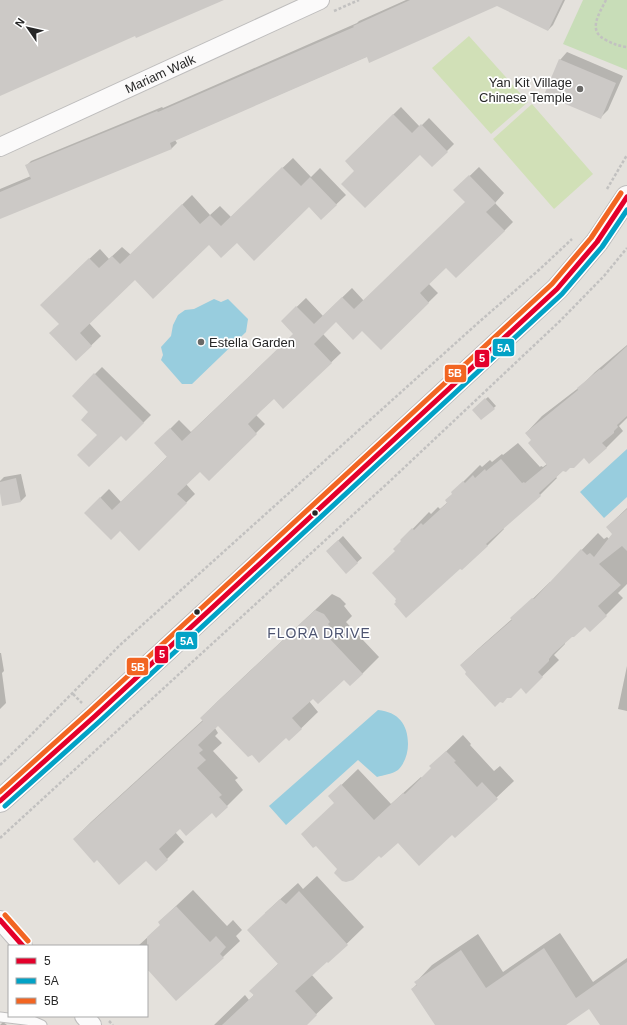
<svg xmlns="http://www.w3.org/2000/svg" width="627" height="1025" viewBox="0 0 627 1025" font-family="Arial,sans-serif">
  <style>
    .green { fill: #c8ddb8 }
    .pitch { fill: #d1e0b7 }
    .water { fill: #98cdde }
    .shadow { fill: #0003 }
    .building { fill: #ccc9c6 }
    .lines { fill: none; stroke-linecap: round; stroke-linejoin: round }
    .lane-casing { stroke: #bebdbd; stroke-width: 11 }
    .street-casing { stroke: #bebdbd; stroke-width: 20 }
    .secondary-casing { stroke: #bebdbd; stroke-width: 24 }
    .path { stroke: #c2c1c0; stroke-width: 2.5; stroke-dasharray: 3 2; stroke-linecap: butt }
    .lane { stroke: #fbfafa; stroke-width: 9 }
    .street { stroke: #fbfafa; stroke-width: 18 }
    .secondary { stroke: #fbfafa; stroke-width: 22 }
    .bus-1-casing { stroke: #fff; stroke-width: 8 }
    .bus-2-casing { stroke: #fff; stroke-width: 8 }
    .bus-3-casing { stroke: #fff; stroke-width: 8 }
    .bus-1 { stroke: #e4002b; stroke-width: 5 }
    .bus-2 { stroke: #02a2c6; stroke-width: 5 }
    .bus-3 { stroke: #f26522; stroke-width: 5 }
    .poi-dot { fill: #696866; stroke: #fff; stroke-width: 1.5 }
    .bus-dot { fill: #272727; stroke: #fff; stroke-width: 1.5 }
    .labels { text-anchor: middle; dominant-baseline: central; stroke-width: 3.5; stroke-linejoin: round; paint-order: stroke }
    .street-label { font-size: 13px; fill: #272727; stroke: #fff }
    .poi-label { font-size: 13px; fill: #272727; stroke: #fff; text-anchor: end }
    .neighbourhood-label { font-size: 14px; letter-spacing: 1px; fill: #4d5471; stroke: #fff }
    .line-badge { stroke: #fff; stroke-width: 1.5 }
    .badge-label { font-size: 11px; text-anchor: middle; font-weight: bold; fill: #fff }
  </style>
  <rect width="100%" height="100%" fill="#e4e1dc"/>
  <path class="green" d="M583,0H627V70L563,44Z"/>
  <path class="pitch" d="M469,36L528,102L491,134L432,68Z
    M532,104L593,174L554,209L493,139Z"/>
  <path class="water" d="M214,299L221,302L228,299L248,319L246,332L192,384H182L161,360L163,355L161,347L171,336L173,325L178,315L185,310L194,309Z
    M627,449V497L604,518L580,492Z
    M378,710C398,712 408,724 408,744C408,753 405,763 398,770C393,774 383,775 377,777L358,760L286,825L269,806Z"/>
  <path class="shadow" d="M406,0H503L368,56L175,140L177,143L172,148L0,218V189L31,176L26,166L31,161L162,107L163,108L357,23L359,21Z
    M506,0H565L553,25L548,30Z
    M567,52L623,76L608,110L600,118L560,60Z
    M401,107L420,127L429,118L454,144L432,166L420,153L346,161Z
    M293,158L311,177L320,168L346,195L321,219L309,206L237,241L209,244L135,278L89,323L101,336L76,360L60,324L73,274L100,249L109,259L122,247L131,255L192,195L210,215L220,206L231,217Z
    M479,167L504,193L495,203L513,222L504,231L446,266L428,283L438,293L381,349L362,330L336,321L323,334L341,353L283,408L274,398L256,415L265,424L209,480L200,471L186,484L195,494L139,549L120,530L85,513L109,489L121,502L168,456L156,443L179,420L191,432L294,334L282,321L306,298L323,316L352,288L364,301L466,202L455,190Z
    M627,345V418L619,426L623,431L606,448L584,457L563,470L556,477L557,478L540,495L503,528L504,529L488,545L462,569L460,567L397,602L396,551L403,541L402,540L429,512L431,514L438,507L440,509L448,502L453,494L452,493L480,465L482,467L490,460L492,462L502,454L503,455L518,443L540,467L541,466L543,467L547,464L532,440L526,433L542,416L581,386L595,372Z
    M102,367L151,415L126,440L121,434L98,435L90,412L73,396Z
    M488,397L496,406L481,419L473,410Z
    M21,474L26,496L21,501L0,487V481L4,477Z
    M627,508V584L618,593L623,598L606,615L585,625L565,642V644L554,655L559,660L526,692L521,687L468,672L461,665L478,649L512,619L550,582H551L598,533L604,539L607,537L609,539L613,534L607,527Z
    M343,536L362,558L346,572L327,551Z
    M332,594L340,598L346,604L344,606L352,616L346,622L379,657L362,674L344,678L313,697L309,701L318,712L289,740L286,737L218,724L215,728L218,733L215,736L222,743L213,751L238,778L235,780L243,790L227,806L212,812L180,828L175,832L184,842L156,870L146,859H97L74,839L91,822L203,720L201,718L218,701Z
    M0,653H1L4,671L2,673L6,703L0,709Z
    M627,666V711L618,709Z
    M463,735L471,744L470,745L494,771L500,766L514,781L455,837L452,833L398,841L379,855L339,869L335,802L330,796L358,769L391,804L421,777L422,778L432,768L431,766Z
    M317,876L364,927L328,962L327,960L311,974L333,998L305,1025H214L245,995L249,1000L254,995L251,991L279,963L265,913L298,883L303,889Z
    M193,890L227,926L233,920L242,930L236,936L240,941L223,957L149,970L147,972V946H138L161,925L159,922Z
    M560,933L593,982L627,958V1025H601L589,1007L564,1025H436L412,989L417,984L416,982L432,965L478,934L503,972Z
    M3,1022L7,1025H0Z"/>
  <path class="building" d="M0,0H224L136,38L135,36L0,96Z
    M410,0H563L548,31L497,6L369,63L367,57L170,143L172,149L0,219V192L31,179L25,165L157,111L158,112L354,27L353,26Z
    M559,59L616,83L601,119L544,95Z
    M393,114L412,133L421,124L448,152L432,167L420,155L365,208L341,184L354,171L345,161Z
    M282,167L301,186L310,177L337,205L321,220L309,207L254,261L237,243L221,258L209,245L153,299L135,280L80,333L92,346L76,361L49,333L59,324L40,305L89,258L99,268L112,256L120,264L182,204L200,224L210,215L221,226Z
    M469,175L496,203L486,212L505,231L456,278L446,268L420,293L429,303L381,350L362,331L353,340L336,322L314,344L332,363L283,409L274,399L261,411L248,424L257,434L209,481L200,472L177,494L187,503L139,551L120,531L111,540L84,513L100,497L112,510L167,457L154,443L170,428L182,441L293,334L281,321L296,306L314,324L342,297L354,309L465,202L453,190Z
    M627,346V416L617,425L618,427L614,431V433L602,443L607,448L589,464L584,458L574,468H570L566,472L563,471L539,493L541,496L486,544L488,546L462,570L460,569L406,618L394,604L396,602L395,601L396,599L372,573L395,551L393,549L401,541L400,540L412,528L414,530L421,523L423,525L447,503L445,500L452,494L451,492L463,481L465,483L473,475L475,478L485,469L486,471L501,459L522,483L524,482L525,483L547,465L528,443L531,440L525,433L578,390L577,388L600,369L601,370Z
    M94,373L144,423L126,441L121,436L89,467L77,455L97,435L81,420L88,412L72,396Z
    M485,398L495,409L481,420L472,410Z
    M16,478L21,502L2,506L0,493V482Z
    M627,509V551L622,546L599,564L621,585L598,606L607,616L590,632L585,627L574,637H572L553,654L549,659V661L538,672L543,677L526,694L521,688L511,698H507L503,703L500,702L495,707L465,674L466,672L460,665L512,620L510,618L532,598L534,599L581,549L587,555L590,553L594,557L612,534L606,527Z
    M338,540L358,563L346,574L326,551Z
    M315,610L324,614L330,622L328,624L336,633L330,639L363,674L350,686L344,680L318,704L313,699L292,718L302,729L289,741L286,738L259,763L252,755L248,757L218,726L198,745L203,750L199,753L206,760L197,768L222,795L219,797L228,807L216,818L212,813L186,836L180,829L159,849L168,860L156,871L146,861L119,885L97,860L94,863L73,839L203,721L200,718Z
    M446,751L456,761L454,762L477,787L482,782L498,799L455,838L452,835L419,866L398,843L381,858L379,856L353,880L346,882L342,881L334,873L337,869L316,846L313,848L301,834L334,803L328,796L341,784L374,820L403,793L405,794L431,768L429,766Z
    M299,891L348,945L328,963L327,962L295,991L317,1015L307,1025H222L254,995L249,991L278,964L247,930L280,899L286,904Z
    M176,906L210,942L216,936L226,947L220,954L224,958L176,1001L147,969V937L160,925L158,922Z
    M544,948L576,998L627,962V1025H600L589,1009L566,1025H435L411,989L417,985L414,982L461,950L486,988Z"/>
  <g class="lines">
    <g class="lane-casing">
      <path id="lane" d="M0,1017L33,1021L42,1025"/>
    </g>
    <g class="street-casing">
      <g id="street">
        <path id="s1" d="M0,147L320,0"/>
        <path d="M0,920L23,946"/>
        <path d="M84,1016L92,1025"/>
      </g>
    </g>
    <g class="secondary-casing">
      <path id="secondary" d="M0,801L95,716L557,289L597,242L627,197"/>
    </g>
    <path class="path" d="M606,0C599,14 587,31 606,40C613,44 619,46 627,47
      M334,11L359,0
      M607,189L627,155
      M73,694L82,703
      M0,765L21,745L120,645L479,322L540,269L572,239
      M0,838L390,481L560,321L604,276L627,248
      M109,1021L113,1025"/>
    <use href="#lane" class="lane"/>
    <use href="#street" class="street"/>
    <use href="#secondary" class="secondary"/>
    <g class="bus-1-casing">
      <path id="bus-1" d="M0,801L95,716L557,289L597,242L627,197
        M0,920L23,946"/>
    </g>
    <g class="bus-2-casing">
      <path id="bus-2" d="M5,806L100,721L562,294L602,247L627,210"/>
    </g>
    <g class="bus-3-casing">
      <path id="bus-3" d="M0,792L90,711L552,284L591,238L621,193
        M5,915L28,941"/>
    </g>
    <use href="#bus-1" class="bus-1"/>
    <use href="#bus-2" class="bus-2"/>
    <use href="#bus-3" class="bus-3"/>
  </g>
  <g class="poi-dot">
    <circle cx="580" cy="89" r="4"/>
    <circle cx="201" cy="342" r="4"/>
  </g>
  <g class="bus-dot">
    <circle cx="315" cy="513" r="3.5"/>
    <circle cx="197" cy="612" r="3.5"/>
  </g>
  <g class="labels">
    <g class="street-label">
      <text stroke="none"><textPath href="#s1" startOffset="176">Mariam Walk</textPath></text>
    </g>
    <g class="poi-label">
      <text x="572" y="82">Yan Kit Village<tspan x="572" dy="15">Chinese Temple</tspan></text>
      <text x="209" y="342" text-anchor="start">Estella Garden</text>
    </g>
    <g class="neighbourhood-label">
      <text x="319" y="633">FLORA DRIVE</text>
    </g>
  </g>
  <g class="line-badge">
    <rect x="492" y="338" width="23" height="19" rx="4" fill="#02a2c6"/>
    <rect x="474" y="349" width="16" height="19" rx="4" fill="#e4002b"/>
    <rect x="444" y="364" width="23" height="19" rx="4" fill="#f26522"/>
    <rect x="175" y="631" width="23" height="19" rx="4" fill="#02a2c6"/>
    <rect x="154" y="645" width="15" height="19" rx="4" fill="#e4002b"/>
    <rect x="126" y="657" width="23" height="19" rx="4" fill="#f26522"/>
  </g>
  <g class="badge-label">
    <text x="504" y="352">5A</text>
    <text x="482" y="362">5</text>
    <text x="455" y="377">5B</text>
    <text x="187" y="645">5A</text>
    <text x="162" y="658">5</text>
    <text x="138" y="671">5B</text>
  </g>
  <rect x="8" y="945" width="140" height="72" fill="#ffffff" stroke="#a9a9a9"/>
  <rect x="16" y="958" width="20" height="6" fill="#e4002b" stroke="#a9a9a9"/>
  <text x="44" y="965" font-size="12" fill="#272727">5</text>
  <rect x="16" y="978" width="20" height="6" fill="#02a2c6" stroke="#a9a9a9"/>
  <text x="44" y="985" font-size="12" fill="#272727">5A</text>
  <rect x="16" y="998" width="20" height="6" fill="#f26522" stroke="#a9a9a9"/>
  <text x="44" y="1005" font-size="12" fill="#272727">5B</text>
  <g transform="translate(28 28) rotate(304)" stroke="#ffffff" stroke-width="3" paint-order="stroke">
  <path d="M0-3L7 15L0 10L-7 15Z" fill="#272727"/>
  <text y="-6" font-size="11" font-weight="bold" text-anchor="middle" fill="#272727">N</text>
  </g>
</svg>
